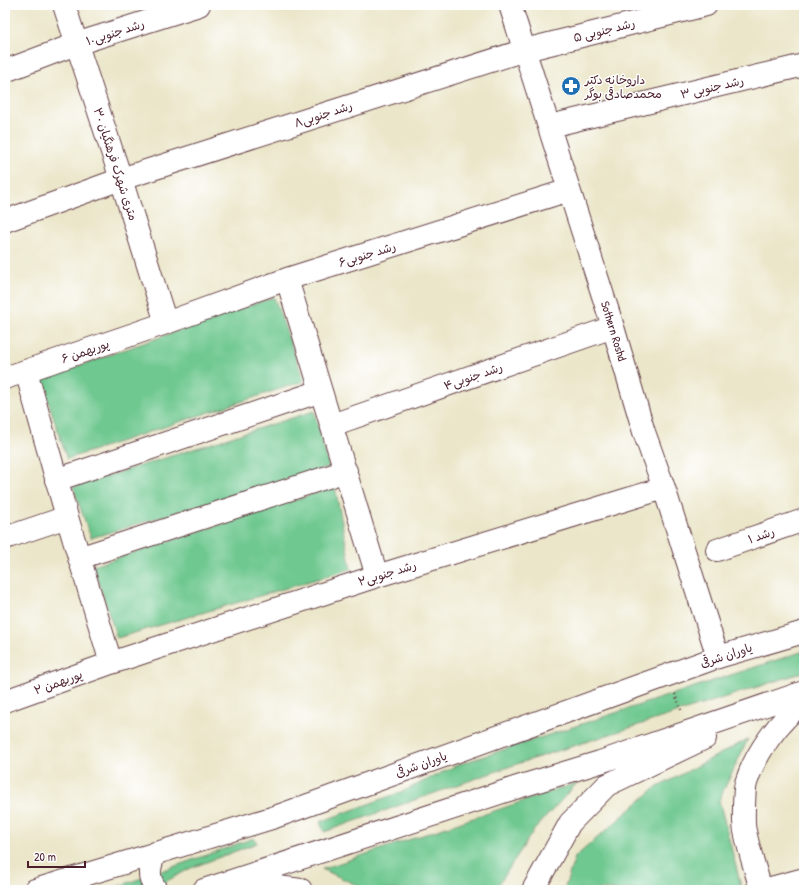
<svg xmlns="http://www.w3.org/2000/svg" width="809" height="895" viewBox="0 0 809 895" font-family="'Patrick Hand','Playpen Sans Arabic',sans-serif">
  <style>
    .green { fill: #6ec88f; stroke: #5c745d }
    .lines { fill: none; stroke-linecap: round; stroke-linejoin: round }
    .minor-casing { stroke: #623d43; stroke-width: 24 }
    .major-casing { stroke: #623d43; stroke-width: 24 }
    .path { stroke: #623d43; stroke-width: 2.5; stroke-dasharray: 1 3; stroke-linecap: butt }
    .minor { stroke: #fff; stroke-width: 22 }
    .major { stroke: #fff; stroke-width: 22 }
    .labels { text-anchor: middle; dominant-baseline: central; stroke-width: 3; stroke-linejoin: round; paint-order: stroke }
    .street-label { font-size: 12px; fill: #4a1f2b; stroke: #fff }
    .poi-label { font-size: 12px; fill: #4a1f2b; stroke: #fff; text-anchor: start }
  </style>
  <rect width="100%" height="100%" fill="#fff"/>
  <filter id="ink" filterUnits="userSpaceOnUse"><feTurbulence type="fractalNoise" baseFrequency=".025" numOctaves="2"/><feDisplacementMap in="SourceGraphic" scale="8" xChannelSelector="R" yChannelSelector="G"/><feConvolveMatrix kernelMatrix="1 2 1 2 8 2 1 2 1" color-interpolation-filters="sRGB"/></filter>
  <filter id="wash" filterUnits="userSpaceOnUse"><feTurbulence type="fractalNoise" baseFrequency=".012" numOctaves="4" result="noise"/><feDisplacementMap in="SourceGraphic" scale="16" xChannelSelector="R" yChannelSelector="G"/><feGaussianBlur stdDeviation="0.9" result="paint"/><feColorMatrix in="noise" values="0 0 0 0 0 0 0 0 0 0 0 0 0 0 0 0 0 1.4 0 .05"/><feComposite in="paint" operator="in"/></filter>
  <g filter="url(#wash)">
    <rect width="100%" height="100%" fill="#ebe6c9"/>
    <path class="green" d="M274,297L304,381L67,459L41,379Z
      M314,411L329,467L91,538L73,487Z
      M335,487L351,569L117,638L93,566Z
      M804,651V672L514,765L324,832L320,822L406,790L457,765Z
      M748,739L719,800L742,890H564L575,857L654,789Z
      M577,783L534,830L495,890H367L322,869Z
      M254,838L257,843L191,868L150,890H108Z"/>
  </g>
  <g filter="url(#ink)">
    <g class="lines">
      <g class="minor-casing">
        <path id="minor" d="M64,5L121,179L166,323
          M510,5L613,327L644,432L664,488L718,657
          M5,71L76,44L199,5
          M550,126L804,65
          M5,221L121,179L525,50L706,5
          M287,279L377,576
          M26,371L67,517L111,663
          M5,378L166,323L287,279L569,190
          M332,425L613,327
          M56,480L321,391
          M5,538L67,517
          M717,550L804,520
          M79,558L346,471
          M5,701L111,663L377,576L664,488
          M763,890L804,879"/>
      </g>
      <g class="major-casing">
        <path id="major" d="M155,853C149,868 147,876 156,890
          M240,882L301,890
          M35,890L275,817L718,657L804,632
          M204,890L518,787L600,762L804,692
          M533,890L570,823L607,785L705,738
          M761,890C756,871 749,851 745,831C743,824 744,790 746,783C755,754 779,720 804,702"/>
      </g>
      <path class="path" d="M675,694L682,712"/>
      <use href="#minor" class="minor"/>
      <use href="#major" class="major"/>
    </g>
  </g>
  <defs>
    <g id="pharmacy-disc" transform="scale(1)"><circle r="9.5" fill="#1f6fb2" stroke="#fff"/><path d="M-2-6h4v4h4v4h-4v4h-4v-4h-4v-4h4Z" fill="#fff"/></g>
  </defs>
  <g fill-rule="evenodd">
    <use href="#pharmacy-disc" x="571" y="86"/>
  </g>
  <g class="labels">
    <g class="street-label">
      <text transform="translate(604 30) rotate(-14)">رشد جنوبی ۵</text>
      <text transform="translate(115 32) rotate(-18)">رشد جنوبی۱۰</text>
      <text transform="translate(712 87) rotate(-13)">رشد جنوبی ۳</text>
      <text transform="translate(323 114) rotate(-18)">رشد جنوبی۸</text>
      <text transform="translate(116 164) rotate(72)">۳۰ متری شهرک فرهنگیان</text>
      <text transform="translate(367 254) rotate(-17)">رشد جنوبی۶</text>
      <text transform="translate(614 331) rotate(73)">Sothern Roshd</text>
      <text transform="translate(85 351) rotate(-19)">پوربهمن ۶</text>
      <text transform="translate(473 376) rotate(-19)">رشد جنوبی۴</text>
      <text transform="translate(761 535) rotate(-19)">رشد ۱</text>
      <text transform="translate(387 573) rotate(-17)">رشد جنوبی۲</text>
      <text transform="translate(726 655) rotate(-18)">یاوران شرقی</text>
      <text transform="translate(58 682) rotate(-20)">پوربهمن ۲</text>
      <text transform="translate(421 764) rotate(-20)">یاوران شرقی</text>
    </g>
    <g class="poi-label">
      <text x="585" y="79">داروخانه دکتر<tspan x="585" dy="14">محمدصادقی بوگر</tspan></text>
    </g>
  </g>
  <rect width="809" height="895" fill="none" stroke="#fff" stroke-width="20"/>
  <path d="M28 861v6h57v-6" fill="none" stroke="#4a1f2b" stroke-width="2"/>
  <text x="34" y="861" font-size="12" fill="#4a1f2b" stroke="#ffffff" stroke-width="3" paint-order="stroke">20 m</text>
</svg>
